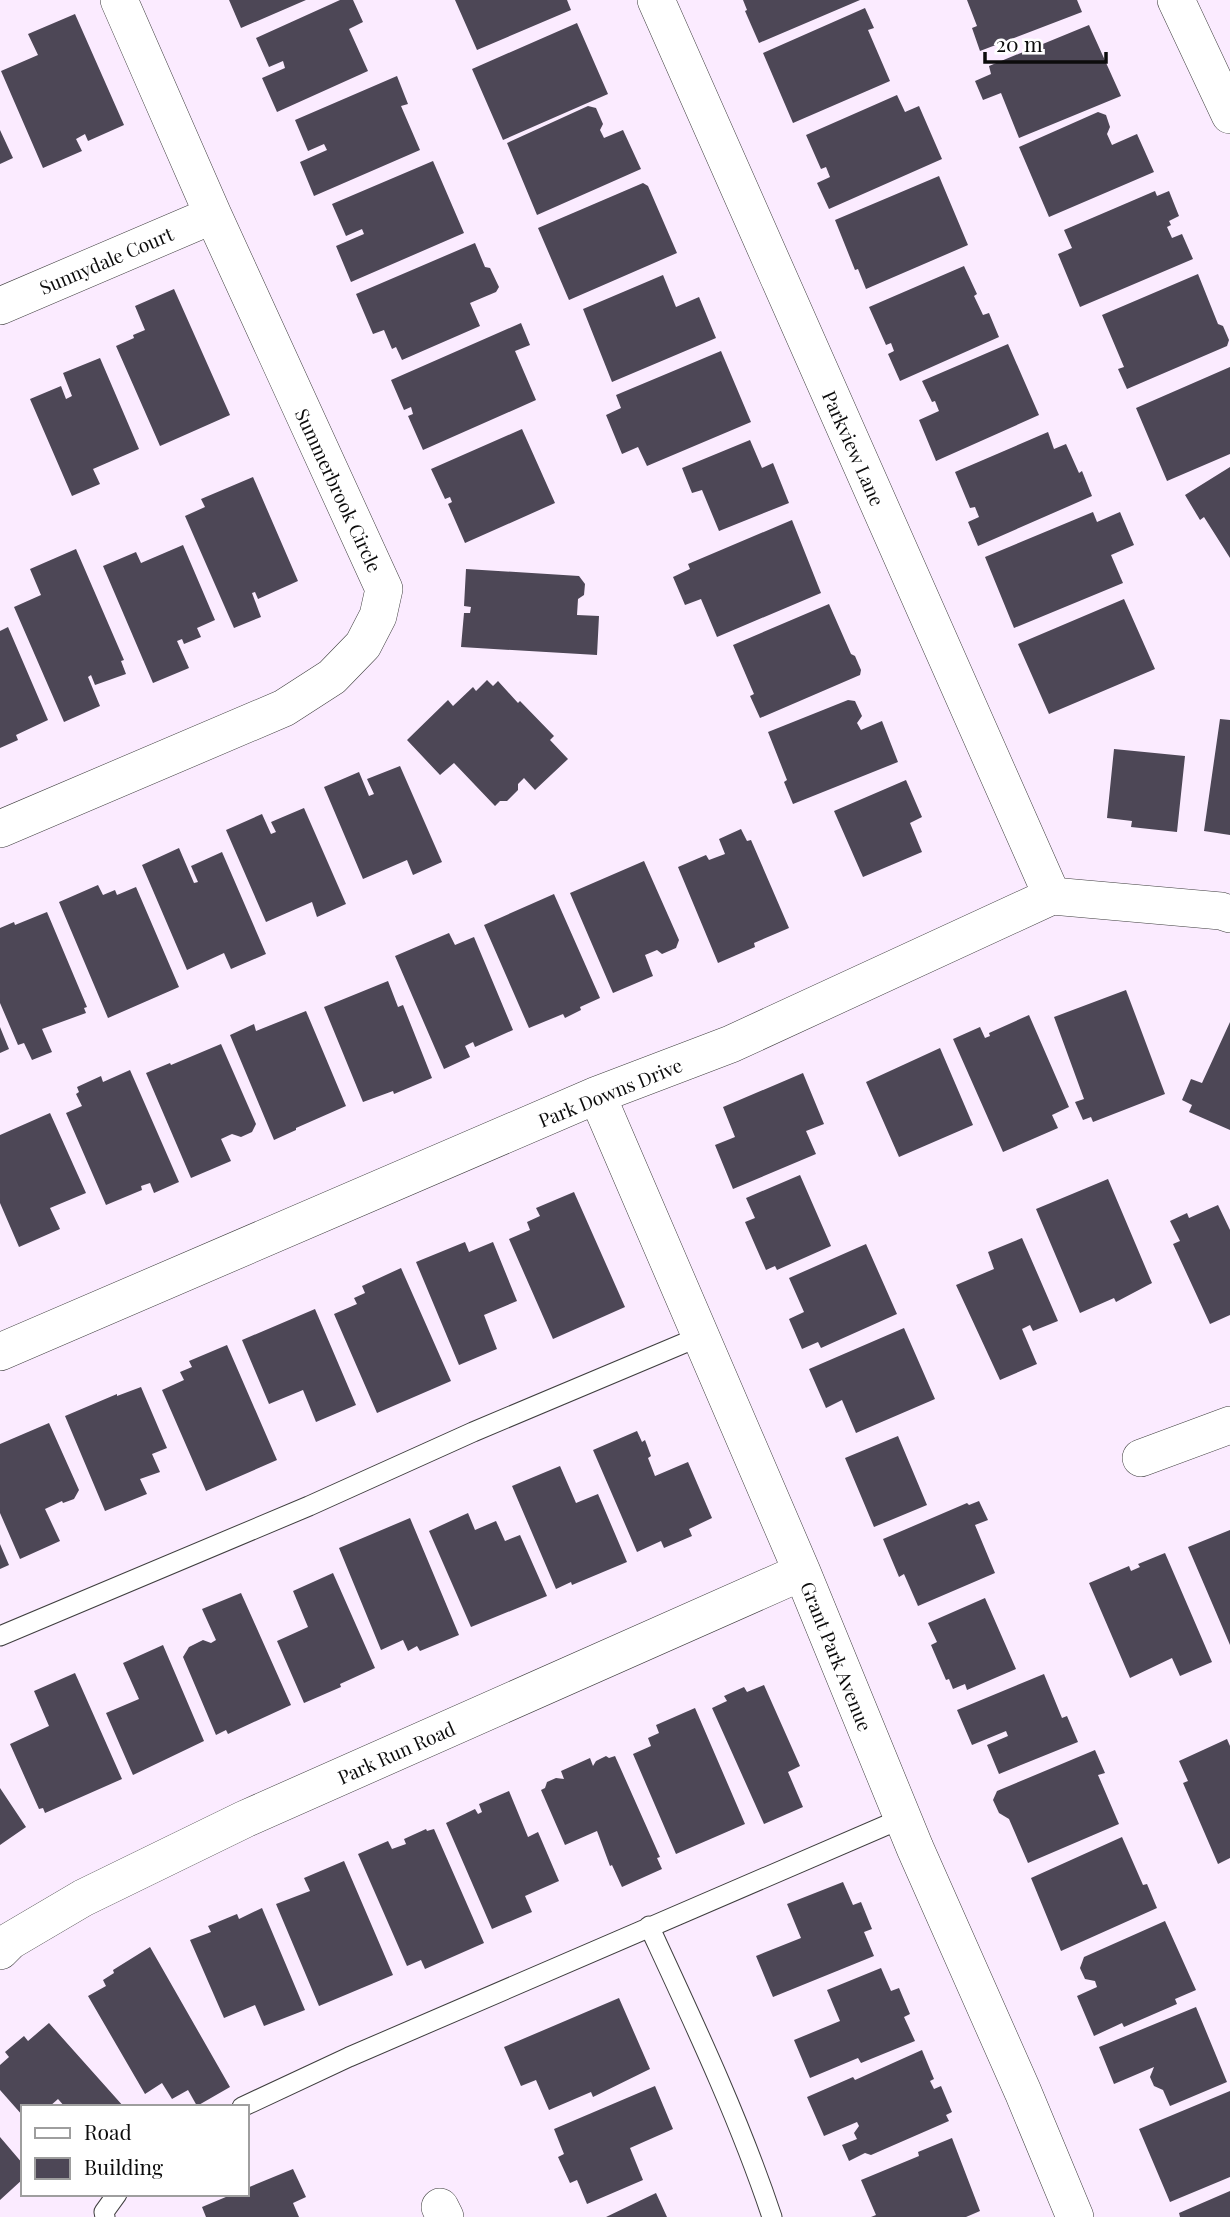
<svg xmlns="http://www.w3.org/2000/svg" width="1230" height="2217" viewBox="0 0 1230 2217" font-family="'Playfair Display',serif">
  <style>
    .building { fill: #4d4756 }
    .lines { fill: none; stroke-linecap: round; stroke-linejoin: round }
    .lane-casing { stroke: #3f3f3f; stroke-width: 21 }
    .street-casing { stroke: #3f3f3f; stroke-width: 38 }
    .lane { stroke: #fff; stroke-width: 19 }
    .street { stroke: #fff; stroke-width: 37 }
    .labels { text-anchor: middle; dominant-baseline: central; stroke-width: 7; stroke-linejoin: round; paint-order: stroke }
    .street-label { font-size: 19px; fill: #0c0c0c; stroke: #fff }
  </style>
  <rect width="100%" height="100%" fill="#fbebff"/>
  <path class="building" d="M229,0H306L241,28Z
    M340,0H353L363,22L349,29L368,71L277,112L262,78L285,68L283,61L269,67L256,38Z
    M455,0H567L571,10L477,50Z
    M743,0H860L759,43L745,11L747,10Z
    M967,0H1077L1082,12L980,51L972,28L977,26Z
    M865,8L874,28L868,30L890,81L793,123L763,53Z
    M75,14L124,125L88,141L85,134L76,139L82,151L43,168L1,71L38,55L28,34Z
    M577,23L608,94L503,140L472,69Z
    M1089,25L1121,96L1019,138L1001,93L983,100L975,81L991,74L989,66Z
    M397,76L408,104L401,106L420,150L314,196L300,162L327,150L324,144L308,151L295,120Z
    M897,95L905,112L919,106L942,159L829,209L817,183L830,177L826,167L821,169L806,135Z
    M588,106L596,108L603,124L600,130L604,138L623,130L641,169L537,215L507,143Z
    M1098,112L1106,115L1110,127L1107,134L1112,145L1137,134L1154,172L1049,217L1019,147Z
    M0,130L13,158L0,164Z
    M433,161L464,233L351,282L336,246L364,234L362,229L346,236L332,204Z
    M939,176L968,245L866,289L858,269L855,270L835,220Z
    M643,183L648,186L677,253L569,300L538,228Z
    M1155,191L1157,196L1169,191L1179,216L1169,221L1171,225L1167,227L1172,238L1182,234L1193,259L1080,307L1058,254L1072,248L1064,230Z
    M475,243L485,267L490,268L499,287L496,292L470,303L480,326L402,360L396,347L392,349L384,330L373,334L356,294Z
    M964,266L977,294L974,296L983,315L989,313L999,337L900,381L888,354L894,351L891,343L886,345L869,307Z
    M1198,274L1218,324L1223,326L1229,340L1227,346L1127,389L1118,369L1124,367L1102,315Z
    M663,275L676,307L699,297L716,338L612,382L583,309Z
    M174,289L230,415L160,446L116,346L134,338L133,335L145,330L135,306Z
    M521,323L530,345L515,351L536,400L423,450L408,416L413,414L411,407L404,410L391,380Z
    M1008,344L1039,415L936,461L919,420L939,411L935,401L932,402L922,381Z
    M721,351L751,422L647,466L638,447L622,454L606,415L621,408L616,395Z
    M100,358L139,449L93,469L100,484L72,496L30,399L61,386L66,399L72,396L63,373Z
    M1230,367V454L1167,481L1136,408Z
    M522,429L555,503L465,543L448,504L452,502L450,497L445,499L431,469Z
    M1048,432L1054,449L1066,444L1079,473L1082,471L1092,496L978,546L968,522L979,517L975,507L970,508L955,472Z
    M750,440L762,468L773,463L789,503L719,531L702,490L692,493L682,468Z
    M1230,467V558L1204,517L1200,520L1185,495Z
    M253,477L298,581L258,599L255,592L252,593L261,617L234,628L185,516L205,507L201,499Z
    M1093,512L1097,522L1120,512L1134,545L1111,555L1123,583L1014,628L985,557Z
    M792,520L821,593L717,637L701,599L685,605L673,577L690,569L688,564Z
    M183,545L215,620L197,628L201,637L184,644L182,639L177,641L189,668L153,683L103,566L136,552L141,563Z
    M76,549L124,660L121,661L126,674L95,685L91,675L88,677L100,706L64,722L14,607L41,595L30,569Z
    M466,569L579,576L585,584L584,595L578,599L577,615L599,616L597,655L461,647L464,613H470L471,607L464,606Z
    M1124,599L1155,669L1049,714L1018,644Z
    M829,604L851,654L855,656L861,670L860,675L760,718L750,696L754,694L733,645Z
    M8,627L48,720L16,735L18,740L0,748V631Z
    M487,680L493,686L498,681L518,703L520,701L554,736L550,740L568,759L535,790L524,778L518,784V790L507,801H500L495,806L454,763L440,775L407,740L448,700L453,706L473,687L476,691Z
    M848,700L855,701L862,716L857,723L861,730L882,721L898,762L793,804L784,782L787,780L768,732Z
    M1220,719L1230,720V835L1204,831Z
    M1114,749L1185,756L1177,832L1131,827L1132,821L1107,818Z
    M400,766L442,862L413,875L407,860L363,879L324,787L359,772L369,796L374,794L367,779Z
    M906,780L922,817L910,823L922,852L863,877L834,811Z
    M304,808L346,904L317,917L312,902L266,922L226,830L262,814L271,834L276,832L271,822Z
    M741,829L747,841L751,840L789,928L754,943L755,947L718,963L678,867L706,855L709,860L725,854L719,839Z
    M179,848L194,883L198,882L191,866L222,852L266,954L231,969L224,953L187,970L142,865Z
    M644,861L679,940L676,948L662,954L657,950L645,955L653,976L613,993L570,893Z
    M98,885L103,895L115,890L117,895L136,887L179,987L108,1018L59,902Z
    M554,894L600,998L580,1007L581,1010L565,1018L563,1014L529,1028L484,925Z
    M47,912L87,1007L84,1008L86,1013L42,1029L52,1052L32,1060L24,1043L18,1045L0,1003V928L14,922L15,925Z
    M449,933L455,945L474,937L513,1030L475,1047L473,1042L465,1046L470,1057L444,1069L395,956Z
    M388,981L398,1007L403,1005L432,1078L394,1094L393,1091L363,1102L324,1007Z
    M1126,990L1165,1094L1093,1122L1091,1117L1083,1120L1075,1102L1084,1099L1054,1017Z
    M306,1011L346,1106L296,1128V1130L274,1140L230,1035L254,1024L256,1031Z
    M1029,1015L1069,1107L1052,1115L1058,1128L1003,1152L953,1039L980,1027L985,1038L990,1036L989,1033Z
    M1230,1022V1130L1189,1112L1192,1105L1182,1100L1191,1079L1202,1083Z
    M0,1027L9,1049L0,1053Z
    M221,1044L256,1124L252,1132L241,1137L232,1134L221,1139L231,1161L191,1178L146,1073L170,1063L171,1065Z
    M940,1048L973,1125L899,1157L866,1082Z
    M130,1070L179,1182L154,1193L150,1183L141,1186L142,1190L106,1205L66,1113L82,1106L76,1094L79,1092L77,1087L101,1076L103,1082Z
    M803,1073L824,1124L806,1131L816,1154L733,1189L715,1145L735,1137L723,1107Z
    M50,1113L86,1193L50,1208L60,1229L19,1247L0,1203V1135Z
    M800,1175L831,1246L777,1270L775,1266L766,1270L745,1222L755,1218L746,1198Z
    M1108,1179L1152,1283L1116,1302L1114,1298L1080,1313L1036,1209Z
    M574,1192L625,1307L553,1339L509,1239L530,1230L527,1222L540,1216L536,1208Z
    M1218,1205L1230,1230V1315L1210,1324L1173,1244L1180,1241L1170,1221L1187,1213L1189,1218Z
    M1022,1238L1058,1321L1033,1331L1030,1325L1022,1329L1037,1364L1000,1380L956,1285L994,1269L988,1252Z
    M465,1242L469,1252L493,1242L517,1301L484,1315L497,1349L459,1365L416,1262Z
    M866,1244L897,1314L821,1348L818,1342L802,1349L789,1319L804,1312L789,1278Z
    M401,1268L451,1381L377,1413L334,1314L357,1304L354,1298L365,1293L362,1286Z
    M315,1309L356,1405L316,1422L303,1390L269,1404L242,1340Z
    M904,1328L935,1399L856,1433L842,1400L826,1408L809,1369Z
    M227,1345L277,1460L206,1491L162,1390L184,1380L180,1372L192,1367L189,1361Z
    M141,1387L167,1448L152,1454L160,1472L140,1479L147,1494L105,1511L65,1416L117,1394V1396Z
    M49,1423L79,1490L74,1499L63,1503L62,1501L45,1509L60,1541L20,1559L0,1513V1444Z
    M637,1431L642,1442L645,1440L651,1456L648,1458L655,1476L688,1462L712,1518L689,1529L692,1536L664,1548L661,1541L637,1552L593,1450Z
    M898,1436L927,1505L874,1527L845,1458Z
    M560,1466L576,1503L598,1494L627,1562L572,1585L571,1582L556,1589L512,1486Z
    M979,1501L988,1520L975,1525L995,1573L918,1606L904,1574L899,1577L883,1539L967,1503L969,1505Z
    M468,1513L475,1530L496,1521L505,1541L520,1535L547,1596L471,1627L429,1531Z
    M410,1518L459,1635L420,1651L417,1646L408,1651L403,1640L381,1650L339,1548Z
    M1230,1530V1645L1188,1547Z
    M0,1544L9,1565L0,1569Z
    M1165,1553L1212,1662L1180,1676L1172,1658L1130,1678L1089,1583L1129,1566L1131,1571L1140,1567L1138,1564Z
    M333,1573L375,1668L340,1684L341,1687L304,1703L277,1641L308,1627L293,1591Z
    M241,1593L291,1705L228,1734L226,1730L216,1735L183,1657L189,1647L203,1640L211,1643L216,1640L202,1609Z
    M985,1598L1016,1669L967,1690L965,1684L953,1689L949,1679L946,1680L931,1645L937,1642L928,1623Z
    M163,1645L204,1741L133,1775L106,1713L139,1699L123,1663Z
    M75,1673L122,1779L45,1813L43,1808L39,1809L10,1744L49,1726L34,1691Z
    M1044,1674L1062,1718L1067,1716L1078,1742L999,1774L987,1745L1008,1736L1006,1731L972,1745L957,1710Z
    M764,1685L800,1766L788,1772L803,1807L764,1824L712,1708L727,1701L724,1696L744,1687L747,1692Z
    M695,1708L745,1824L676,1854L633,1754L651,1746L648,1738L659,1733L656,1725Z
    M1227,1739L1230,1746V1858L1218,1864L1183,1783L1188,1781L1179,1761Z
    M1095,1750L1105,1773L1098,1775L1119,1824L1028,1863L1009,1819L999,1813L993,1800L997,1791Z
    M606,1756L609,1758L615,1756L660,1857L657,1858L662,1869L622,1887L612,1865L610,1866L597,1831L565,1845L541,1790L545,1788L547,1782L556,1778L564,1779L561,1771L590,1758L593,1766L596,1761Z
    M0,1788L26,1827L0,1845Z
    M509,1791L528,1837L538,1832L559,1881L525,1896L532,1912L492,1929L446,1823L475,1809L478,1814L482,1812L479,1804Z
    M426,1829L427,1831L434,1829L484,1943L425,1969L421,1960L407,1966L358,1854L388,1841L392,1849L406,1844L404,1839Z
    M1122,1837L1143,1885L1147,1884L1157,1908L1061,1951L1031,1878Z
    M344,1861L393,1975L319,2006L276,1904L310,1891L304,1878Z
    M843,1882L853,1905L861,1902L872,1929L864,1932L874,1956L773,1997L756,1956L801,1938L787,1904Z
    M262,1908L305,2010L264,2026L255,2005L224,2018L190,1940L211,1932L208,1926L237,1914L239,1919Z
    M1165,1921L1196,1990L1175,1999L1177,2004L1124,2027L1122,2023L1094,2036L1077,1996L1097,1987L1095,1981L1085,1979L1080,1968L1084,1957Z
    M150,1947L230,2087L197,2106L188,2090L172,2099L162,2083L145,2094L88,1996L106,1986L103,1980L114,1973L113,1970Z
    M881,1968L891,1991L899,1988L910,2014L904,2017L915,2041L861,2063L858,2058L810,2078L794,2040L840,2021L827,1990Z
    M619,1998L650,2069L593,2097L591,2092L549,2110L536,2080L521,2086L504,2047Z
    M1196,2007L1227,2082L1170,2106L1163,2090L1154,2086L1150,2077L1154,2067L1114,2084L1099,2047Z
    M49,2023L124,2107H65L58,2099L49,2107H23V2116L0,2090V2065L9,2057L5,2052L24,2036L28,2041Z
    M922,2050L934,2079L930,2081L934,2089L941,2086L952,2112L946,2115L949,2121L871,2155L865,2153L849,2161L842,2145L857,2139L854,2133L859,2126L857,2122L824,2136L807,2097L853,2077L855,2080Z
    M655,2086L673,2129L630,2148L643,2180L587,2204L577,2180L570,2183L558,2157L564,2154L554,2129Z
    M1230,2091V2177L1170,2202L1139,2129Z
    M0,2137L23,2164V2179L0,2200Z
    M952,2138L980,2211L966,2217H871L876,2215L861,2180L919,2156L918,2152Z
    M293,2169L306,2197L293,2203L299,2217H206L202,2207L233,2194H247V2188Z
    M1230,2191V2217H1180L1179,2213Z
    M656,2193L667,2217H606Z"/>
  <g class="lines">
    <g class="lane-casing">
      <path id="lane" d="M0,1636L309,1506L473,1432L701,1336
        M649,1926C693,2021 739,2118 772,2217
        M242,2107L349,2057L903,1818
        M105,2217L104,2212L117,2194"/>
    </g>
    <g class="street-casing">
      <path id="street" d="M656,0L1052,896
        M1176,0L1230,115
        M0,306L213,215
        M0,829L284,708L332,677L363,645L378,616L384,589L213,215L119,0
        M597,1095L802,1572L915,1848L1023,2092L1075,2217
        M0,1352L597,1095L731,1044L1052,896L1221,911L1230,914
        M1141,1458L1230,1425
        M0,1951L10,1941L83,1898L245,1819L802,1572
        M440,2207L445,2217"/>
    </g>
    <use href="#lane" class="lane"/>
    <use href="#street" class="street"/>
  </g>
  <g class="labels">
    <g class="street-label">
      <text transform="translate(106 260) rotate(-23)">Sunnydale Court</text>
      <text transform="translate(854 448) rotate(66)">Parkview Lane</text>
      <text transform="translate(339 490) rotate(65)">Summerbrook Circle</text>
      <text transform="translate(610 1092) rotate(-22)">Park Downs Drive</text>
      <text transform="translate(837 1656) rotate(68)">Grant Park Avenue</text>
      <text transform="translate(396 1752) rotate(-24)">Park Run Road</text>
    </g>
  </g>
  <rect x="21" y="2105" width="228" height="91" fill="#ffffff" stroke="#9e9e9e" stroke-width="2"/>
  <rect x="35" y="2128" width="35" height="10" fill="#ffffff" stroke="#9e9e9e" stroke-width="2"/>
  <text x="84" y="2140" font-size="21" fill="#0c0c0c">Road</text>
  <rect x="35" y="2158" width="35" height="21" fill="#4d4756" stroke="#9e9e9e" stroke-width="2"/>
  <text x="84" y="2175" font-size="21" fill="#0c0c0c">Building</text>
  <path d="M985 52v10h121v-10" fill="none" stroke="#0c0c0c" stroke-width="3.5"/>
  <text x="996" y="52" font-size="21" fill="#0c0c0c" stroke="#ffffff" stroke-width="5" paint-order="stroke">20 m</text>
</svg>
